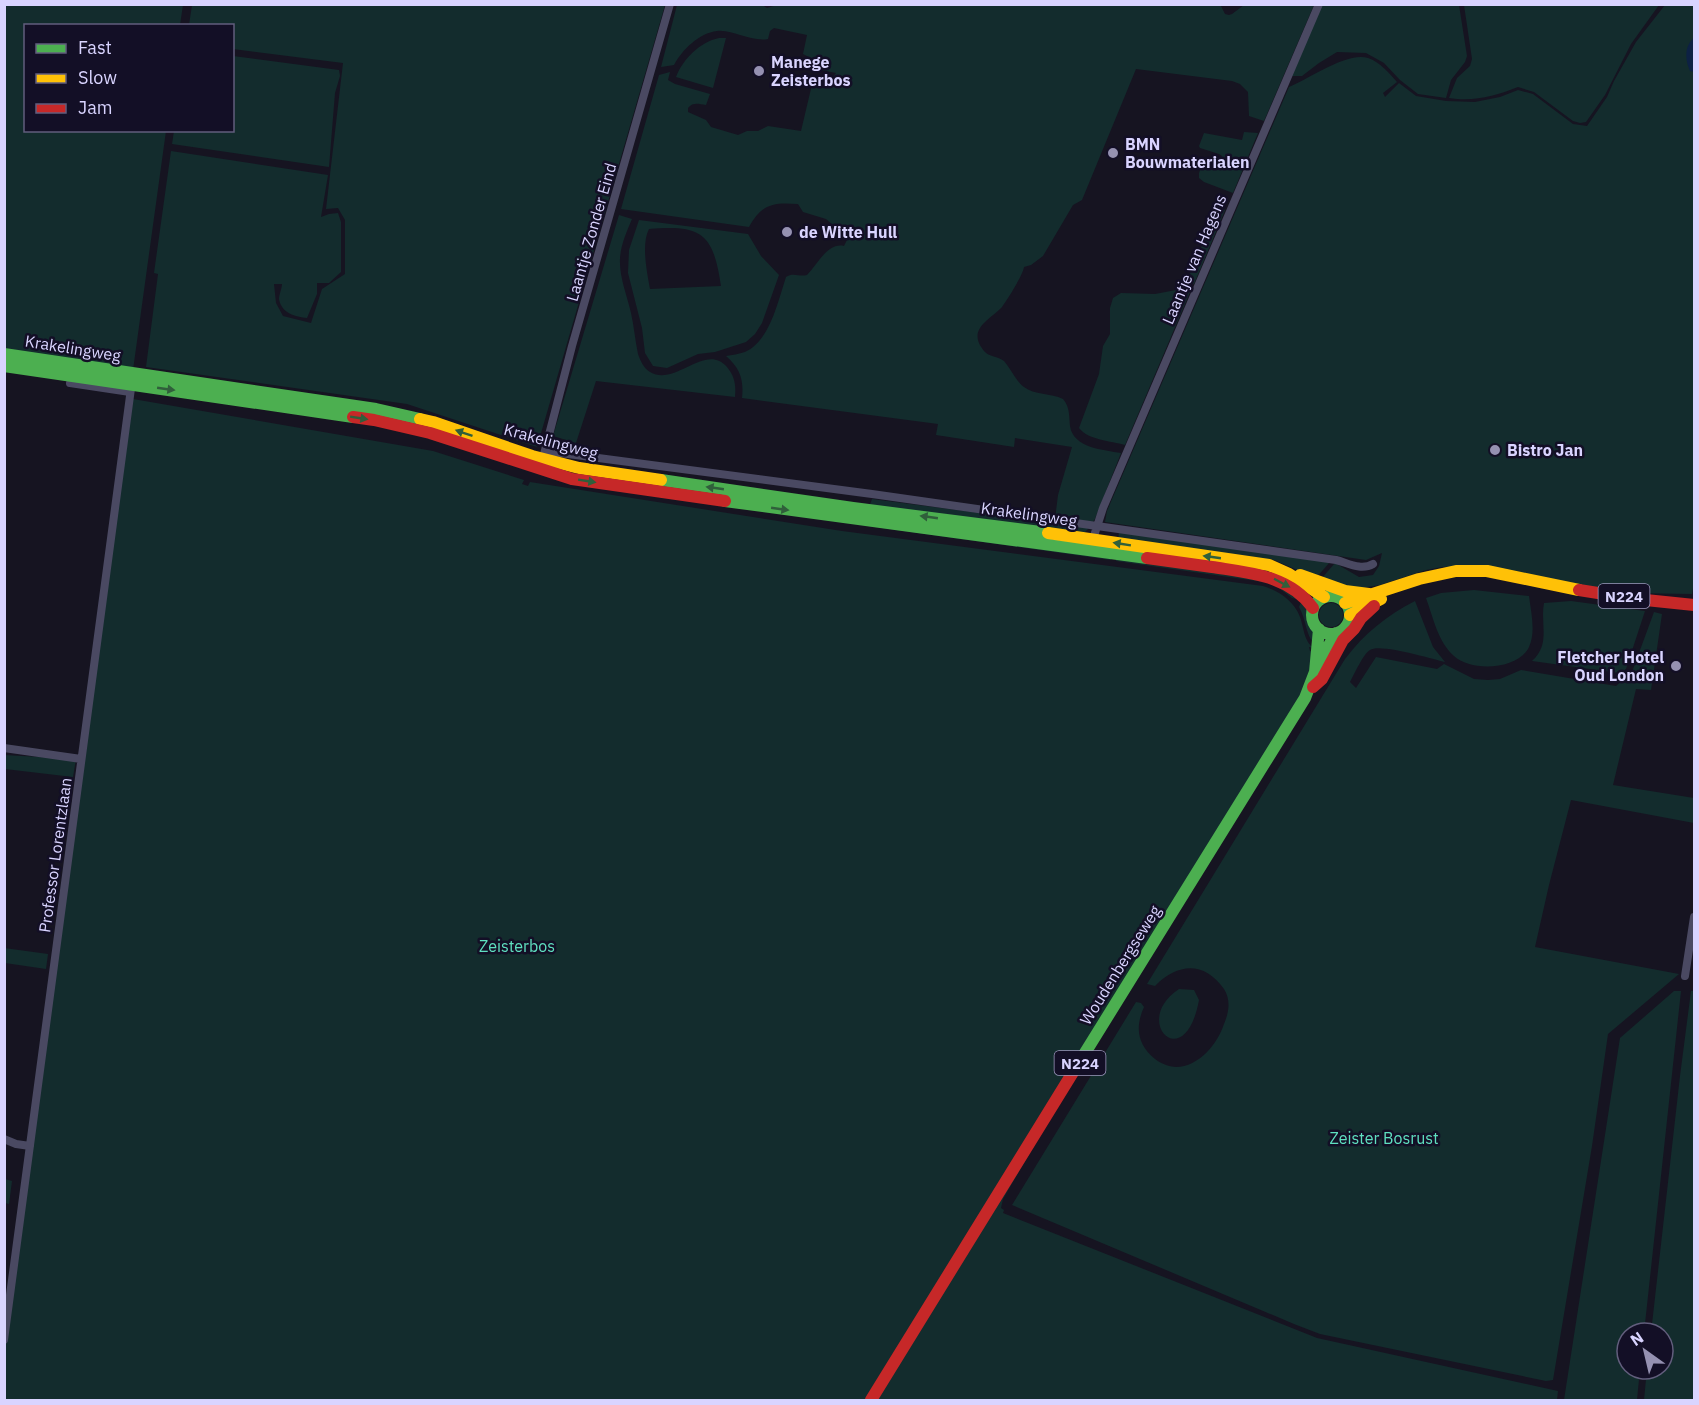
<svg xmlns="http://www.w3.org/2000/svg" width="1699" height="1405" viewBox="0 0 1699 1405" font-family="'IBM Plex Sans',sans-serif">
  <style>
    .green { fill: #132c2d; fill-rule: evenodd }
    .water { fill: #0d2144 }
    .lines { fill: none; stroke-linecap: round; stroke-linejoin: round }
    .street { stroke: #4a4962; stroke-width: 8 }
    .fast { stroke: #4caf50; stroke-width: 12 }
    .slow { stroke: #ffc107; stroke-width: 12 }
    .jam { stroke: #c62828; stroke-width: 12 }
    .oneway { fill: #305f3b }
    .poi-dot { fill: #9591b1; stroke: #130f26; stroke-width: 2 }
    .labels { text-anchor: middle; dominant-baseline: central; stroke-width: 5; stroke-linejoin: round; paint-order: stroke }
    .shield { fill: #130f26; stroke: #9e99be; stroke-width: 1.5 }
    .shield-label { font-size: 15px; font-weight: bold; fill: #d9d4ff }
    .poi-label { font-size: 16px; font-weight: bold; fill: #d9d4ff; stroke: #130f26; text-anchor: start }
    .street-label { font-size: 16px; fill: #d9d4ff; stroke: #130f26 }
    .park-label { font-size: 16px; fill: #5fe0c0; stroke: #130f26 }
  </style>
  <rect width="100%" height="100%" fill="#161421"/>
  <path class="green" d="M761,4L767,8L780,4H1220L1225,14L1229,15L1232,14L1244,5H1314L1264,121L1249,116L1248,92L1240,84L1232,81L1136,69L1082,200L1073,205L1043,256L1031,265L1024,267C1023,275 1007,300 1002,307C990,320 966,329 984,351C989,357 998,356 1004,361C1011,369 1015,380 1024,387C1034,395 1051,393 1063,399C1070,407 1069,416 1070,426C1073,448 1104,450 1121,453L1095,519L1092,523L1055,519L1058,495L1072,447L1015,438L1014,447L936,435L938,424L742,398C744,380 740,368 726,356C732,355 739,354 745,352C770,341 778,301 786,277C793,272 799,277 807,275C817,265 828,242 844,246L848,238L826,219L803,212L798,204C773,202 762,204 749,227L621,209L659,75L670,72L668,80L675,84L710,94L706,105C698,104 693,102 688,108V112L706,120L711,127L738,135L747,131H758L768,126L801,131L814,76L831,79L836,73L816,69L817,61L803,54L807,35L774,28L770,31L768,39C759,41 749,37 740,35C733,33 725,30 717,31C699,33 682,50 674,65L661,67L677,5Z
    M5,5H183L180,25L26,26V130L166,131L133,370L5,351Z
    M192,5H665L537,447L407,404L146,367L158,274L154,273L171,151L328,175L321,217L329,214L338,213L341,222V272L329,283H317V294L307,318C296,317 281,313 279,299C279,295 282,288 282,284H274L276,303L283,316L311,323L322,289L345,274V220L338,208L326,209L343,63L233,49L232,26L189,25Z
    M1321,5H1459L1467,56L1465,62L1451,80L1446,98L1418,94L1400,80L1384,63L1366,53L1337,52L1319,63L1302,76H1291Z
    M1464,5V4L1659,5L1631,44L1605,95L1586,122L1580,123L1573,121L1534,92L1518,87C1495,96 1474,102 1449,98L1457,78L1470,66L1472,59Z
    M1665,5H1694V583L1692,594L1629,593L1475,566L1442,567L1426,570L1380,585L1355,589L1321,579L1335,563L1359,577L1373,575L1379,566L1382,553L1366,560L1105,522L1107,511L1289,87C1308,79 1348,51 1368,58C1380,62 1389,73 1397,82L1383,93L1385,97L1399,83L1416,96L1446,101L1475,102L1500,97L1518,90L1533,94L1573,124L1587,126L1607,97L1614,81L1636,42Z
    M719,38H726L713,88L676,77C683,59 700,42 719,38Z
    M233,56L339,70L340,76L335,93L329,167L172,144L174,131L232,130Z
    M1244,132L1258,133L1233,193L1204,182L1199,178V173L1205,157L1215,160L1220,159L1222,156L1219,154L1200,148L1199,146L1204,133L1242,140Z
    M1215,204L1225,210L1194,284L1187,281L1203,243L1201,238Z
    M619,215L632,219C627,231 621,244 620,258C619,277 627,295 631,313C634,326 635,340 638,354C640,360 644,369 650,372C676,387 705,342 727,367C735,377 736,385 735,397L596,381L576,443L553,436Z
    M639,220L748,234L761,256L779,275L762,323L755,334L746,342L715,352L698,354L667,368L653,366L645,353L642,328L628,273L629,250ZM649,229C702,225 713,233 721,286L650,289C647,272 641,244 649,229Z
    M1176,290L1190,292L1125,445C1111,441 1088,440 1079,428L1099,374L1103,346L1110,334V308L1113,298L1121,293L1155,294Z
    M133,399L433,451L524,480L522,484L528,486L530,482L842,531L1263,586C1279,591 1294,601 1300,617C1304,628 1304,642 1314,648L1309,647L1310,651L1314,652L1310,675L1304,692L1132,978L1003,1199L1001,1208L1004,1210L1003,1213L1317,1338L1558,1391L1557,1400H5V1341Z
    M872,499L1087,527L1088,529L1084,533L869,507Z
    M867,523L1112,556L1111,560L867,526Z
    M1119,532L1330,562L1316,578L1274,560L1167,545L1118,541Z
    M1116,556L1265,578L1300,596L1296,599L1292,598L1275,585L1264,582L1116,561Z
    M1474,590L1529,596C1531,612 1536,632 1529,647C1518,670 1471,672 1454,656C1438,642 1433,617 1426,598L1441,593Z
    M1415,601L1433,647L1445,662C1432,659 1380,643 1370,650C1363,654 1354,675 1350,682L1356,688L1376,657L1437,669L1444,664L1474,679L1488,680L1500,679L1521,670L1616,686L1632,672L1654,612L1662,614L1651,690L1636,689L1613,785L1694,798V823L1571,800L1549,885L1535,947L1679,974L1608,1034L1592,1146L1553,1380L1546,1381L1320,1334L1294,1324L1012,1205L1136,1002L1141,1003L1144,1007C1135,1027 1137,1044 1155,1059C1160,1063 1169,1067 1176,1067C1199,1067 1218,1043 1224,1024C1229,1012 1231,1000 1224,989C1204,961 1178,963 1155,986L1147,984L1345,659C1364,634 1387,615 1415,601Z
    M1571,601L1645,611L1626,669L1619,673L1532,661C1551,644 1540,624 1544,603Z
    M1301,602L1308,609L1311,624L1315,630L1313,642C1306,635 1306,619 1299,607Z
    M1319 615a12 12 0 1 1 24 0a12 12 0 1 1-24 0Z
    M4,755L76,759L73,777L5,769Z
    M4,948L48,954L46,969L5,963Z
    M1179,989L1194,990L1199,1000C1185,1077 1130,1021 1179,989Z
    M1674,991H1681L1644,1333H1627V1369H1640L1637,1400H1564L1620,1038Z
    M1691,991H1694V1400H1644L1647,1369H1663V1333H1651L1680,1076Z
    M5,1179L12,1181L9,1204L5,1203Z"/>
  <path class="water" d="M1694,38V72L1690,71C1685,60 1684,46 1694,38Z"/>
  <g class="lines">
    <path class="street" d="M70,383L130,392
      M545,451L872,494L1336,560C1348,563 1361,571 1373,564
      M544,454L572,346L670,4
      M1092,542L1103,508L1319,4
      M4,748L81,759
      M1685,976L1694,917
      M4,1139L16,1144L30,1146
      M4,1340L132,381"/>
    <path class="fast" d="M4,354L376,409L420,419
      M4,366L353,417
      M661,480L853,508L1048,533
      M725,501L1147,558
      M1312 615a19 19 0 1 1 38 0a19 19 0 1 1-38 0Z
      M1319,663L1336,633
      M1075,1069L1305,698L1315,672L1319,629"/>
    <path class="slow" d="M420,419L433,422L532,456L579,468L661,480
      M1048,533L1269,565L1289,574L1324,597
      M1300,575L1345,591L1369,594
      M1345,603L1419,579L1456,571H1487L1579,590
      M1350,615L1381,599"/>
    <path class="jam" d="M353,417L374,420L430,433L572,479L725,501
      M1147,558C1169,561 1191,564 1212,567C1250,573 1289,575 1313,608
      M1579,590L1636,599L1694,605
      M1313,687L1322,679L1343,640L1354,629L1361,618L1374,606
      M871,1400L1075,1069"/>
  </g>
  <defs><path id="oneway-solid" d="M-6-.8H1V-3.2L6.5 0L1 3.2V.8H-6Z" transform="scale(1.5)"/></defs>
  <g class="oneway">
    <use href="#oneway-solid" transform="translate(166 389) rotate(8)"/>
    <use href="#oneway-solid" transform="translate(359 418) rotate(9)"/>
    <use href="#oneway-solid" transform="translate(464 433) rotate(-161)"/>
    <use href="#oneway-solid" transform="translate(587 481) rotate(9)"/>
    <use href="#oneway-solid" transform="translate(715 488) rotate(-172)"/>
    <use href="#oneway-solid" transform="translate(780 509) rotate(8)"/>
    <use href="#oneway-solid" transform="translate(929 517) rotate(-172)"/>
    <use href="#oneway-solid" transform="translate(1122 544) rotate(-171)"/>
    <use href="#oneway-solid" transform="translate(1212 557) rotate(-172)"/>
    <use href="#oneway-solid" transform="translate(1282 583) rotate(28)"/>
  </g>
  <g class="poi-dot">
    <circle cx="759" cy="71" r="6"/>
    <circle cx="1113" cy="153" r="6"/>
    <circle cx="787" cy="232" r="6"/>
    <circle cx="1495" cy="450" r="6"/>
    <circle cx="1676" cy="666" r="6"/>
  </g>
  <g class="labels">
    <g class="shield">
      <rect x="1598.5" y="584" width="51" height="24" rx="4.5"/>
      <rect x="1054.5" y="1051" width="51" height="24" rx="4.5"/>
    </g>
    <g class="shield-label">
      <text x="1624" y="596">N224</text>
      <text x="1080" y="1063">N224</text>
    </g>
    <g class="poi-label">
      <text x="771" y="62">Manege<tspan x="771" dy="18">Zeisterbos</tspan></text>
      <text x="1125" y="144">BMN<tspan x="1125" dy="18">Bouwmaterialen</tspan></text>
      <text x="799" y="232">de Witte Hull</text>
      <text x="1507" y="450">Bistro Jan</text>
      <text x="1664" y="657" text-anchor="end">Fletcher Hotel<tspan x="1664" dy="18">Oud London</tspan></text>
    </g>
    <g class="street-label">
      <text transform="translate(591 232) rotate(-74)">Laantje Zonder Eind</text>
      <text transform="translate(1194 259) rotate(-67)">Laantje van Hagens</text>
      <text transform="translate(73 348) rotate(9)">Krakelingweg</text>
      <text transform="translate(551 441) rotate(15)">Krakelingweg</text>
      <text transform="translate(1029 514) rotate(8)">Krakelingweg</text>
      <text transform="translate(55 855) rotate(-82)">Professor Lorentzlaan</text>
      <text transform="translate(1120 965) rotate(-58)">Woudenbergseweg</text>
    </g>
    <g class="park-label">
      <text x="517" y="946">Zeisterbos</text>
      <text x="1384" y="1138">Zeister Bosrust</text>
    </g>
  </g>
  <rect width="1699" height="1405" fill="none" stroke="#d9d4ff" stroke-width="12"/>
  <rect x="24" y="24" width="210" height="108" fill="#130f26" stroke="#625e7d" stroke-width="1.5"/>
  <rect x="36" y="44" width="30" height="9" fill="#4caf50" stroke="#625e7d" stroke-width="1.5"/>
  <text x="78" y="54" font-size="18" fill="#d9d4ff">Fast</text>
  <rect x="36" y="74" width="30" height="9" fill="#ffc107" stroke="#625e7d" stroke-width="1.5"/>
  <text x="78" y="84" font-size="18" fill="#d9d4ff">Slow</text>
  <rect x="36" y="104" width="30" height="9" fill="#c62828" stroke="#625e7d" stroke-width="1.5"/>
  <text x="78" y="114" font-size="18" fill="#d9d4ff">Jam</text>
  <g transform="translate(1645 1351) rotate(326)"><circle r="28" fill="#130f26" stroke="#625e7d" stroke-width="1.5"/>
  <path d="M0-4.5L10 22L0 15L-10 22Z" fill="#9591b1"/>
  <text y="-9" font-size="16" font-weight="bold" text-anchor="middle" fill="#d9d4ff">N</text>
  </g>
</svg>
